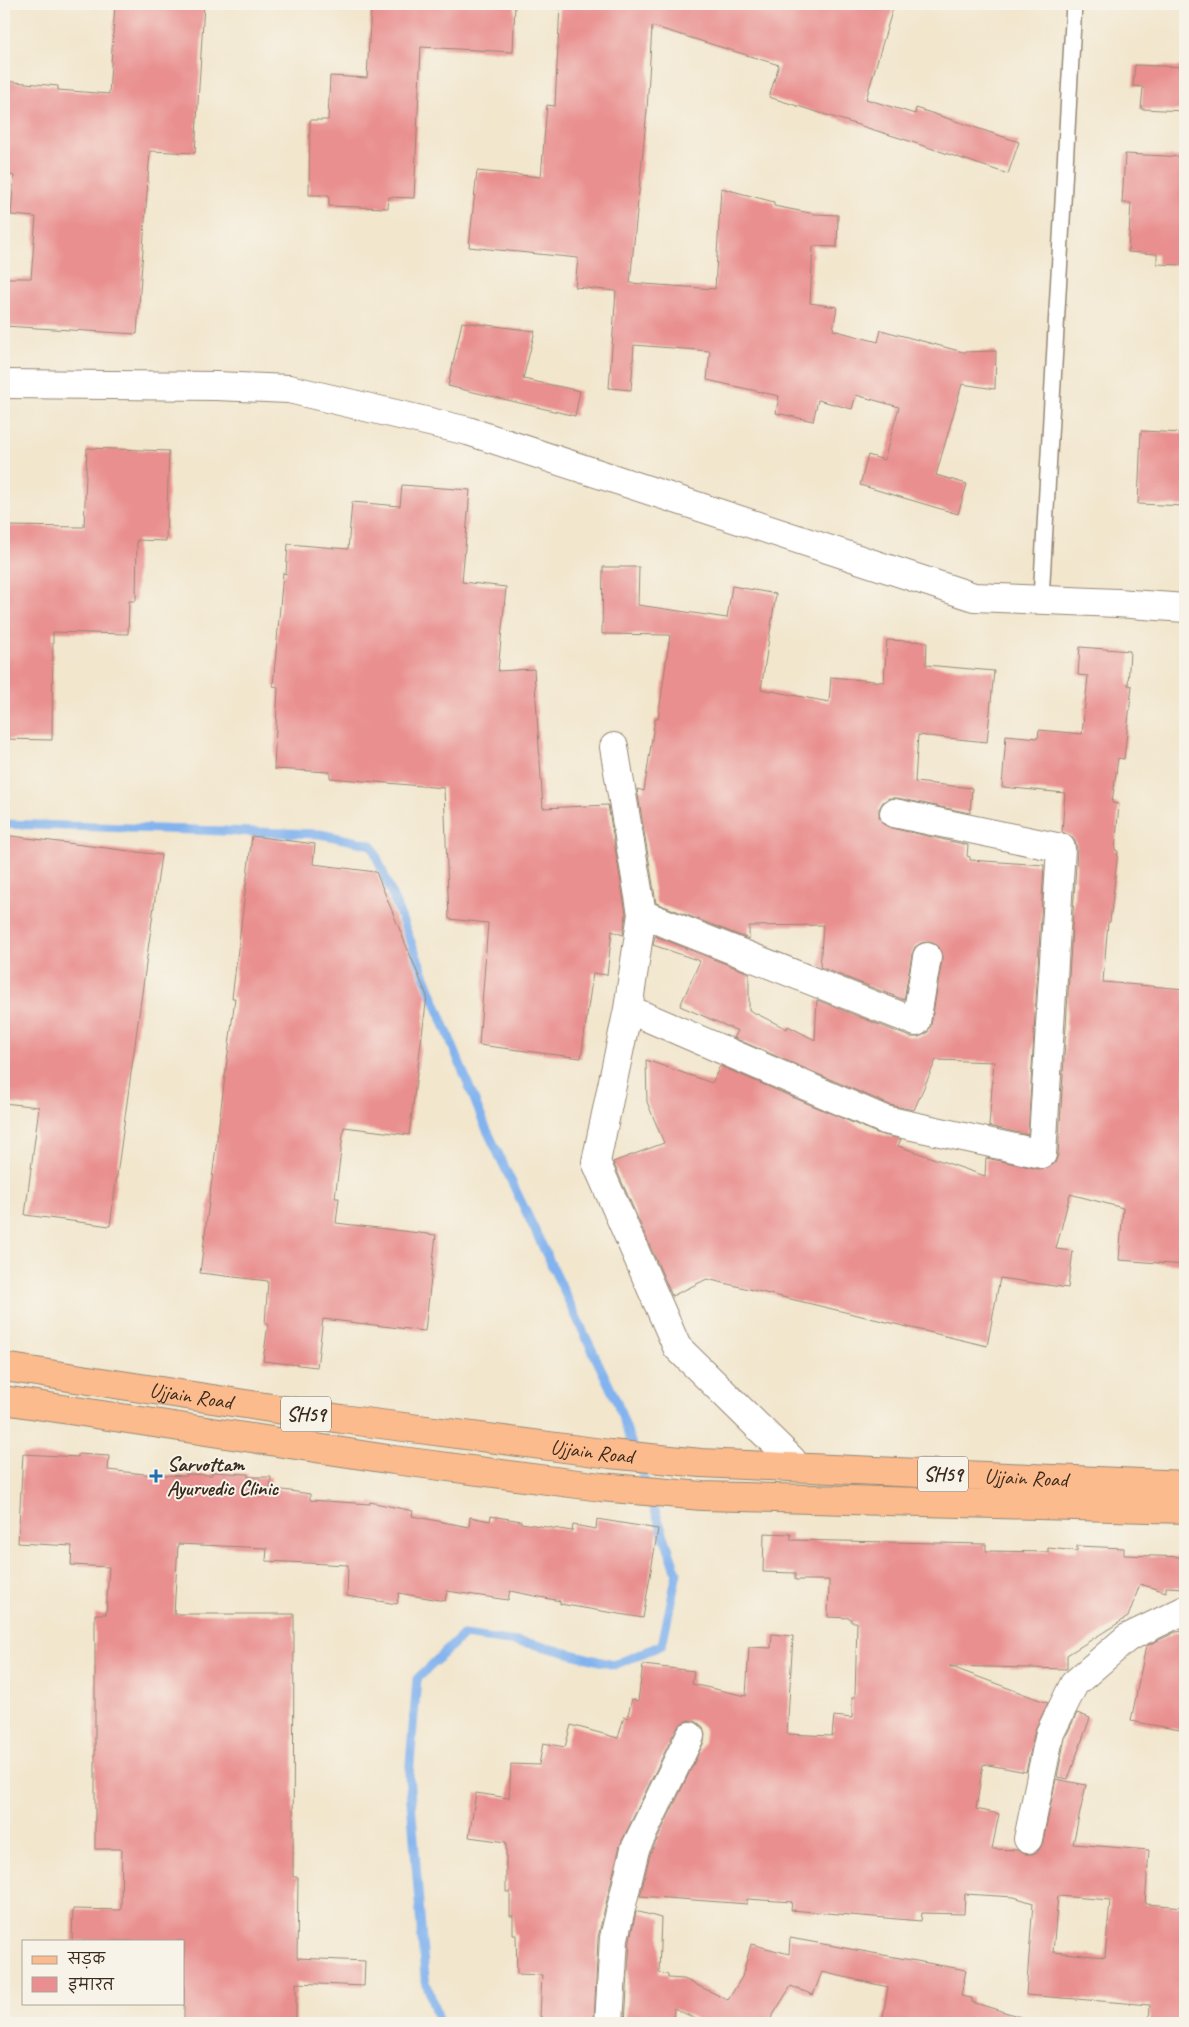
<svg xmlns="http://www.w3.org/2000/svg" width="1189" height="2027" viewBox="0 0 1189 2027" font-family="Caveat,'Playpen Sans Deva',sans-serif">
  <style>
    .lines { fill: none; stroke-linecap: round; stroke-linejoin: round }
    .stream { stroke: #82b3ee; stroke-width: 9 }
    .building { fill: #e98f8f; fill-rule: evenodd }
    .service-casing { stroke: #968876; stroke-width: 18 }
    .minor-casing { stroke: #968876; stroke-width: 30 }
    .primary-casing { stroke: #968876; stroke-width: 30 }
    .service { stroke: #fff; stroke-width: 15 }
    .minor { stroke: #fff; stroke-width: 28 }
    .primary { stroke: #fbbb8d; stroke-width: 28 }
    .poi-dot { fill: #1f6fb2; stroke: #f7f3e8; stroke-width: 2 }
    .labels { text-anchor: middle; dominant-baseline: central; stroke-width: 4; stroke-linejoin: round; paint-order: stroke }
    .shield { fill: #f7f3e8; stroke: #73665b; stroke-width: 1 }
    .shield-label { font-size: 20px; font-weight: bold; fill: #3b2a1e }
    .street-label { font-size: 21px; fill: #3b2a1e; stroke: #f7f3e8 }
    .poi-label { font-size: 21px; font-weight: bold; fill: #3b2a1e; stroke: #f7f3e8; text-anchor: start }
  </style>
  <rect width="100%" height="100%" fill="#f7f3e8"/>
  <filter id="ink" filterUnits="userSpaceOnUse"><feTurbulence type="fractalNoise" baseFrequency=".02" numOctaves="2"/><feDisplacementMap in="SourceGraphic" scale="10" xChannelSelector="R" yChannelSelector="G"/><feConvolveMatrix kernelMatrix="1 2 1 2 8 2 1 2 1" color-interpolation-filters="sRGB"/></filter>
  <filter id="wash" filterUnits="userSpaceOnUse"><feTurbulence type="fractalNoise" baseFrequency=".0096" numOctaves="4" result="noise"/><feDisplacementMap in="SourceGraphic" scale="20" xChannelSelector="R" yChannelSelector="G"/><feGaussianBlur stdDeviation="1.12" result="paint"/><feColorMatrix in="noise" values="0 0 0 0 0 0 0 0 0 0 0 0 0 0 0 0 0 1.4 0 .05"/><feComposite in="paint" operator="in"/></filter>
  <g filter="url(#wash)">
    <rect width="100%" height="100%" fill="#f2e6cd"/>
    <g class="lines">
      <path class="stream" d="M4,824L320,834L372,845L485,1126L617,1402L677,1573L662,1645L614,1665L533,1644L463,1635L417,1679L409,1776L425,1978L439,2023"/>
    </g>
    <g id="blocks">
      <path class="building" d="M115,4H204L195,153L150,151L137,334L4,326V278H31L36,217L11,215L14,176L10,175V172L4,171V81L58,86V90L109,94Z
        M371,4H515L513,52L421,47L414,198L389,197L388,208L329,206V195H309L310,120H328L330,76L367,78Z
        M560,4H878L893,8L866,99L915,114L916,108L1019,142L1008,174L906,140L769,97L779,65L652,26L647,110L630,283L715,289L721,188L774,202V206L815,214L838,215L837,247L813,246L810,303L837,307L833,330L878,342L881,330L963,352L996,351L995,389L962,384L936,475L967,484L958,514L860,485L868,455L884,460L899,407L856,395L852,409L818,400L813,421L776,413L779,396L707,380L710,351L634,345L631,390L609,388L616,291L575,287L578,258L469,247L477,171L541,177L547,105L555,106Z
        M1135,65L1185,67V111L1141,109L1143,87L1133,86Z
        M1125,154L1185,157L1184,265L1157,264V254L1128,252L1131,203H1122Z
        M462,322L535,331L523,379L580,391L575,416L448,386Z
        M1141,431L1185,433V506L1138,504Z
        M87,448L169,451L166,541L137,540L136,601H129L128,634L53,632L52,740L4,739V526L84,527Z
        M402,485L470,490L462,582L506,587L498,671L534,669L543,808L608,805L626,914L623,935L612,931L607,975L593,973L581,1058L479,1045L488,923L449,919L444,788L330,778V772L274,769L278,687L273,686L283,573L286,574L288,544L348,549L352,502L400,506Z
        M603,567H639L638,605L727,618L732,586L776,594L761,689L829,702L831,677L884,682L887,640L927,642L926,665L994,671L987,742L918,735L915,782L972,788L970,813L897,798H889L883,802L879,809V817L883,824L891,828L968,845L967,856L970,857V860L1044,865L1028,1135L989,1126L994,1062L936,1060L914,1110L890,1105L734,1038L738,1031L680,1006L700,961L653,945L655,936L749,973V1010L787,1029L788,1026L815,1040L817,1000L910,1037H919L927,1033L931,1025L942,960V952L937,945L930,942L921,943L915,947L912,954L904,1000L820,967L823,925L749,926V939L656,903L637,789L644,791L655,719H658L670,635L602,634Z
        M1080,647L1130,651L1128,685L1132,686L1124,759L1118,758L1112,803L1119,804L1115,850L1118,851L1110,922H1108L1103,982L1185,989V1265L1119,1260L1123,1208L1070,1194L1056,1249L1073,1251L1068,1288L1000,1278L987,1346L707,1279L672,1296L613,1162L664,1143L647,1102L646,1060L712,1083L720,1066L879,1134L901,1139L898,1146L985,1176L986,1158L1039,1169L1048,1168L1055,1163L1058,1155L1077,849L1075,841L1071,836L1062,832L1065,793L1002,787L1006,735L1038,738L1039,730L1082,734L1088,676L1078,675Z
        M4,835L161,855L110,1226L25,1215L39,1107L4,1103Z
        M252,836L315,844L313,864L376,872L427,996L409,1135L344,1127L335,1198H339L336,1223L436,1235L425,1331L323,1319L317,1367L263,1361L268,1324H265L268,1281L200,1273L235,998H232Z
        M23,1454L78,1457V1454L109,1456L108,1470L144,1474L187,1476V1474L212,1475V1472L248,1474V1477H271L270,1488L310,1494V1500L370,1504V1502L413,1511L412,1516L469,1527L470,1517L490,1521L491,1516L521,1521V1523L572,1531L573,1525L596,1529L597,1519L658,1529L643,1618L560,1604V1601L510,1591L508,1600L447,1591L445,1601L399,1593L397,1604L347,1596L348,1565L266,1561L267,1548L178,1544L174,1614H294L293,1877H298L297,1958L365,1961L364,1986L296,1983V2023H184V1941H72L73,1909L121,1910L122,1849H95V1614H106L109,1567L71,1565L72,1546L18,1543Z
        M764,1533L791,1534V1540L986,1544V1551L1048,1552V1548L1077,1551V1546L1124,1548V1555L1185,1557V1588L1166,1587V1592L1140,1584L1128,1617L1067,1655V1669L949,1666L1048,1703L1035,1730L1026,1772L983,1764L976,1809L999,1814L992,1849L1017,1850L1025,1854H1033L1039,1850L1043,1842L1056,1779L1086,1785L1073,1844L1149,1850L1145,1904L1185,1907V1945L1182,1991H1185V2023H1149L1150,2005L1026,1995L1033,1903L1014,1897L965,1894L964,1914L922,1913L921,1921L791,1910L792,1902L747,1899V1904L640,1896L650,1854L704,1742L705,1734L703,1727L697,1722L689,1720L682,1723L676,1729L620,1845L598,1937L594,2023H542V2017H540L542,1975L517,1974L516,1935H513V1916H510V1892H506V1842L469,1837L476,1793L509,1798L511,1764L539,1765L543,1743L565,1747L571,1725L618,1738L624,1717L627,1718L632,1699L638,1701L643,1665L694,1671L692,1684L746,1696L749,1647L771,1648L772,1634L793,1636L787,1734L832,1736L834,1716L852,1718V1697H855L857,1622H851V1618L828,1617L829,1580H795V1573L763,1572ZM1058,1896L1110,1900L1105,1957L1053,1952Z
        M1185,1631V1731L1131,1721L1146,1646L1176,1632Z
        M1077,1713L1090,1718L1068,1779L1057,1777L1065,1738Z
        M636,1911L661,1918L659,1973L668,1974V1978L684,1979L728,2000L742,1977L751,1944L789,1954L790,1938L966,1970L961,1996L972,1998V2002L1024,2018L1023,2023H882L888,1987L822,1972L813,1995L791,1986L770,2020L776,2023H704L674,2008L673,2023H625L630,1940Z"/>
    </g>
  </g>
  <g filter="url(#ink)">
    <use href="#blocks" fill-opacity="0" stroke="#968876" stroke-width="1"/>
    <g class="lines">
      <g class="service-casing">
        <path id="service" d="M1041,599L1074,4"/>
      </g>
      <g class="minor-casing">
        <path id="minor" d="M4,384L216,386L289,389L468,431L974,597L1117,603L1185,608
          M614,747L642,914L628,1009
          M642,914L916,1022L927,957
          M794,1467L792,1460L677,1347L596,1162L628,1009L885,1120L1042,1154L1061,848L894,813
          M1028,1839L1050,1733L1074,1684L1127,1638L1185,1610
          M609,2023L614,1938L635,1849L690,1736"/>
      </g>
      <g class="primary-casing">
        <g id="primary">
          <path id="s1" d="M4,1367L342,1419L610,1454L701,1463L1185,1485"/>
          <path d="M4,1400L394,1460L601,1487L702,1496L1185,1509"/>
        </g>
      </g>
      <use href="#service" class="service"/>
      <use href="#minor" class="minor"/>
      <use href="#primary" class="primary"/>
    </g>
  </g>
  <path class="poi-dot" d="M153.5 1468.5h5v5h5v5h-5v5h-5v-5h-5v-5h5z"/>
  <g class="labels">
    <g class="shield">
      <rect x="281" y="1396.5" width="50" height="35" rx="4"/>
      <rect x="918" y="1456.5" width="50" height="35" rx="4"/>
    </g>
    <g class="shield-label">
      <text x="306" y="1414">SH59</text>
      <text x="943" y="1474">SH59</text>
    </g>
    <g class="street-label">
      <text stroke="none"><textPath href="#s1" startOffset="189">Ujjain Road</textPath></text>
      <text stroke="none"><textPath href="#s1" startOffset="594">Ujjain Road</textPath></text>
      <text stroke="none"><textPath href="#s1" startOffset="1029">Ujjain Road</textPath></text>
    </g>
    <g class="poi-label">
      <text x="167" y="1464">Sarvottam<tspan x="167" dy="24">Ayurvedic Clinic</tspan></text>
    </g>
  </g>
  <rect width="1189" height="2027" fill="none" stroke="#f7f3e8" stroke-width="20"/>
  <rect x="22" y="1940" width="162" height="65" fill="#f7f3e8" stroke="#aca397"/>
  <rect x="32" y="1956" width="25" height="8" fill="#fbbb8d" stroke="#aca397"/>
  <text x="68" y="1964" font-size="15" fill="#3b2a1e">सड़क</text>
  <rect x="32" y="1977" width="25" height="15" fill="#e98f8f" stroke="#aca397"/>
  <text x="68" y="1990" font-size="15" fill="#3b2a1e">इमारत</text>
</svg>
